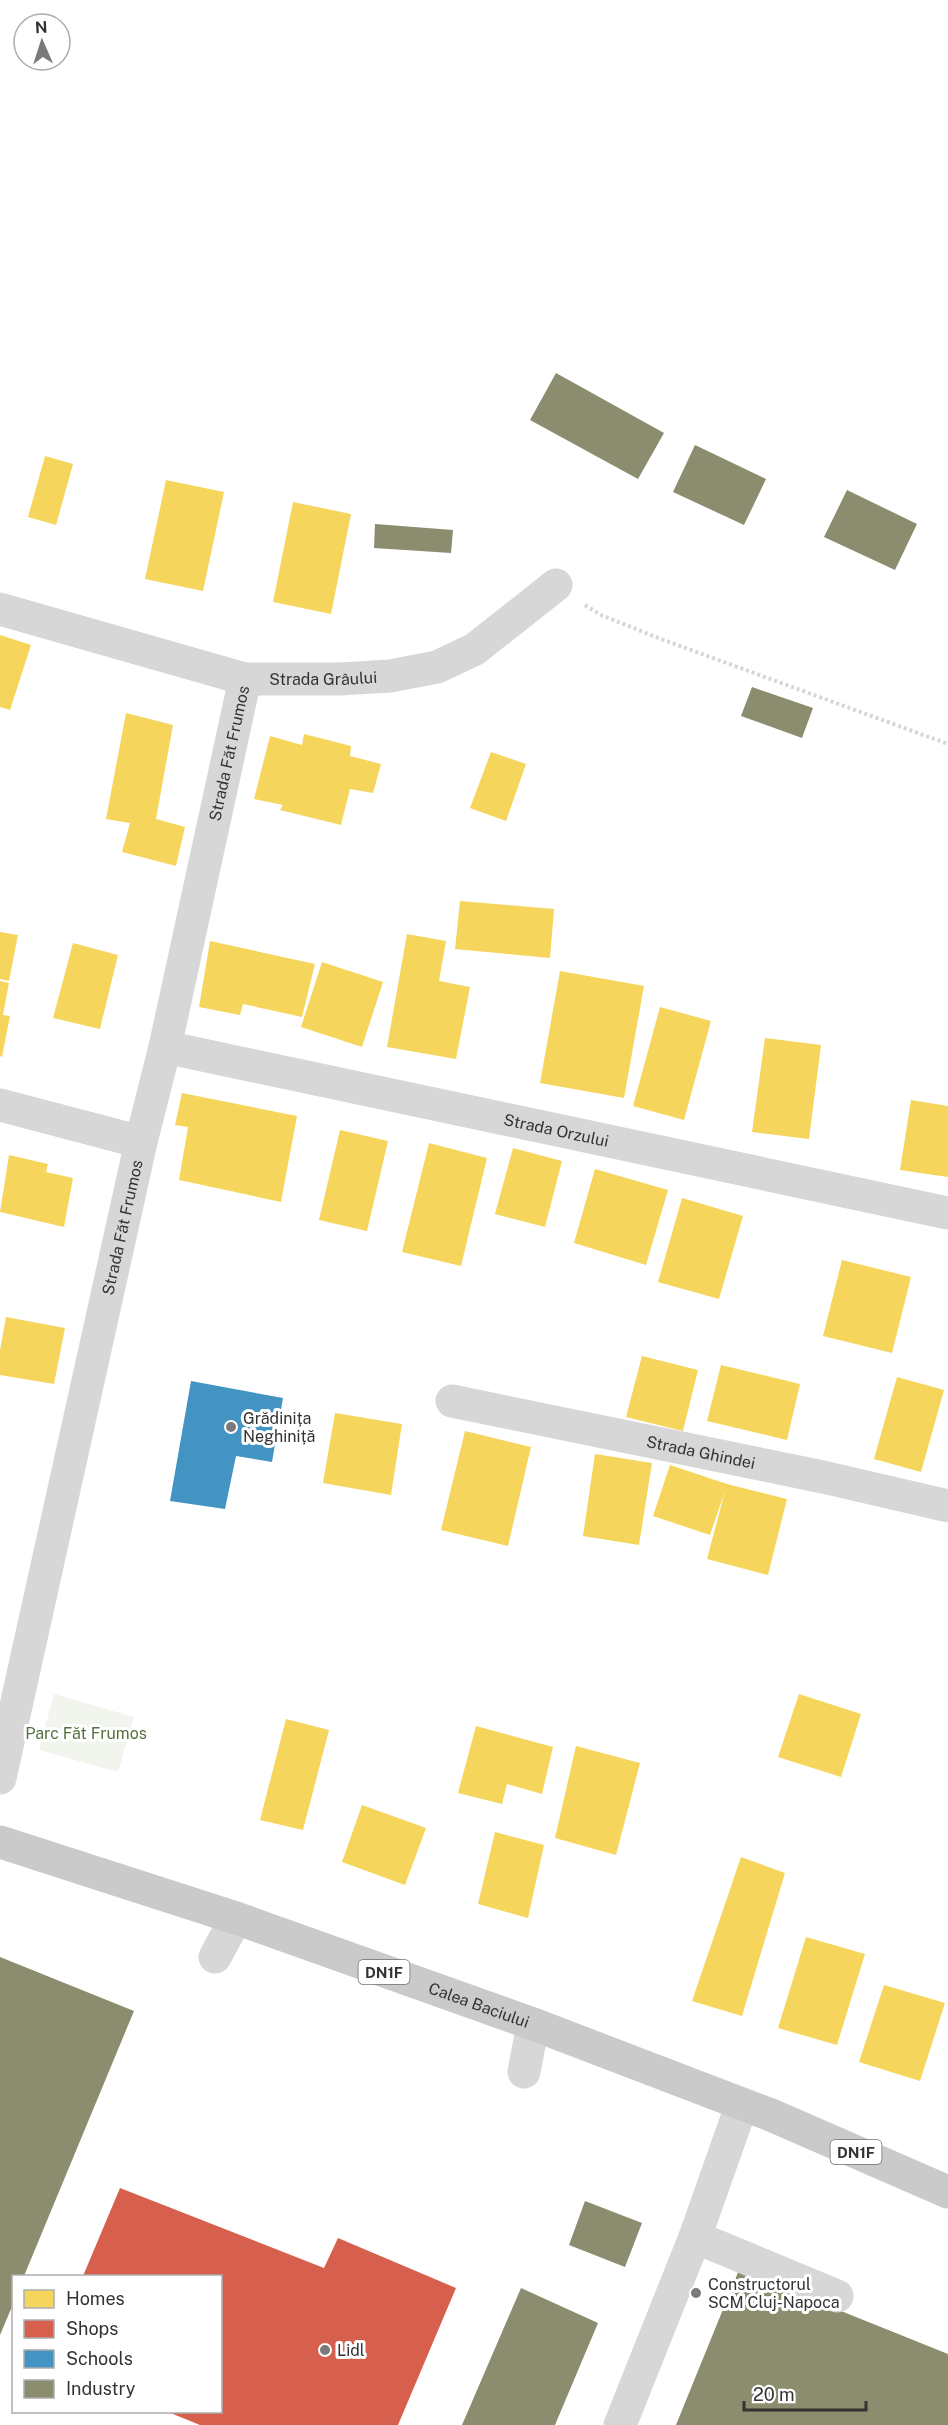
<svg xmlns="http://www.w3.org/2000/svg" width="948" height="2425" viewBox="0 0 948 2425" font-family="'Public Sans',sans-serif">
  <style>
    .green { fill: #f1f5ed }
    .homes { fill: #f6d55c }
    .shops { fill: #d6604d }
    .schools { fill: #4393c3 }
    .industry { fill: #8c8c6e }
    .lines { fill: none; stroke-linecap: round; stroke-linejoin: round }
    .path { stroke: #d6d6d6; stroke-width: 4; stroke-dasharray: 3 3; stroke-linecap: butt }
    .minor { stroke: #d7d7d7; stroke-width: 33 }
    .major { stroke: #cacaca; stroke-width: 33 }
    .poi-dot { fill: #7a7a7a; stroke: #fff; stroke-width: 2 }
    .labels { text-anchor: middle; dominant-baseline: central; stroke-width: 6; stroke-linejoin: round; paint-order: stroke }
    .shield { fill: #fff; stroke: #707070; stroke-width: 1.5 }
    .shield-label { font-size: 15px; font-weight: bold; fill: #333 }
    .street-label { font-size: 16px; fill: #333; stroke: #fff }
    .poi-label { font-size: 16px; fill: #333; stroke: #fff; text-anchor: start }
    .park-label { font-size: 16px; fill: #56703f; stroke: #fff }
  </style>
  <rect width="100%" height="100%" fill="#fff"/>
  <path class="green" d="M54,1694L134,1717L118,1772L39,1750Z"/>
  <path class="homes" d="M45,456L73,464L56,525L28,517Z
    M166,480L224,492L203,591L145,579Z
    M293,502L351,514L331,614L273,602Z
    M0,635L31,645L10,710L0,707Z
    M126,713L173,725L156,819L185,827L176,866L122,852L130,823L106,819Z
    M304,734L351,746L350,756L381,764L373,793L350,789L341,825L280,810L283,805L254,799L270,736L302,745Z
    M491,752L526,764L506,821L470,808Z
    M460,901L554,909L550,958L455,949Z
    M0,932L18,935L9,981L0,979Z
    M407,934L446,941L439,981L470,987L456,1059L387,1047Z
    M210,941L315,964L302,1017L243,1004L240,1015L199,1007Z
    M73,943L118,955L100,1029L53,1018Z
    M322,962L383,982L362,1047L301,1027Z
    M560,971L644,986L624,1098L540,1083Z
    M0,981L9,983L3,1015L10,1016L2,1057L0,1056Z
    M660,1007L711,1021L684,1120L633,1106Z
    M765,1038L821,1045L809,1139L752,1132Z
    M182,1093L297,1116L281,1202L179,1180L188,1127L175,1125Z
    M911,1100L948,1106V1177L900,1170Z
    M340,1130L388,1141L367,1231L319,1220Z
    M429,1143L487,1158L461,1266L402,1252Z
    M513,1148L562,1161L545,1227L495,1214Z
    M9,1155L48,1164L46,1172L73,1178L64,1227L0,1212Z
    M595,1169L668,1190L646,1265L574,1243Z
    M682,1198L743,1216L719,1299L658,1282Z
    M842,1260L911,1277L892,1353L823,1336Z
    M6,1317L65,1328L54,1384L0,1375V1350Z
    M642,1356L698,1370L683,1431L626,1417Z
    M721,1365L800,1384L787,1440L707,1421Z
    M897,1377L944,1390L921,1472L874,1459Z
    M335,1413L402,1424L391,1495L323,1483Z
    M465,1431L531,1447L508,1546L441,1530Z
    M595,1454L652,1463L639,1545L583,1536Z
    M670,1465L727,1484L787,1499L768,1575L707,1559L725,1491L710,1535L653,1516Z
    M799,1694L861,1714L841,1777L778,1757Z
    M286,1719L329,1730L303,1830L260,1820Z
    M476,1726L553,1747L542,1794L507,1784L502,1804L458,1793Z
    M576,1746L640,1763L616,1855L555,1838Z
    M362,1805L426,1828L405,1885L342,1862Z
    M495,1832L544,1845L528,1918L478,1904Z
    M741,1857L785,1873L742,2016L692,2001Z
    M806,1937L865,1954L837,2045L778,2028Z
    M884,1985L945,2003L920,2081L859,2062Z"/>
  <path class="shops" d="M120,2188L324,2268L338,2238L456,2288L398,2425H200L168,2412H220V2276H83Z"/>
  <path class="schools" d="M191,1381L283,1398L272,1462L236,1456L225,1509L170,1501Z"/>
  <path class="industry" d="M556,373L664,433L638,479L530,420Z
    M695,445L766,479L744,525L673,492Z
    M847,490L917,524L895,570L824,537Z
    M375,524L453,530L451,553L374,548Z
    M752,687L813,708L802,738L741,716Z
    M0,1957L134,2011L24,2276H14V2302L0,2335Z
    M585,2201L642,2223L625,2267L569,2245Z
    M739,2270L948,2354V2425H676Z
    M521,2288L598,2323L555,2425H462Z"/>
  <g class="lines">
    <path class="path" d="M585,605L601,615L661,639L948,744"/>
    <g class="minor">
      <path id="s1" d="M0,609L245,679H340L390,676L437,667L475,649L556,585"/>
      <path id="s2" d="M165,1047L948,1213"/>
      <path d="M0,1105L141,1142"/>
      <path id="s3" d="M452,1401L823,1477L948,1506"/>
      <path id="s4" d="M0,1778L141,1142L165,1047L245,679"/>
      <path d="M215,1957L236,1918"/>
      <path d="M524,2072L533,2024"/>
      <path d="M695,2237L837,2296"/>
      <path d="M620,2425L695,2237L742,2104"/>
    </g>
    <path class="major" id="s5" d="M0,1842L236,1918L533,2024L771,2115L948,2192"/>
  </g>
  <g class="poi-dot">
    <circle cx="231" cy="1427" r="6"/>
    <circle cx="696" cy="2293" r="6"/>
    <circle cx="325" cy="2350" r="6"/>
  </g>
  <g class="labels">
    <g class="shield">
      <rect x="358.5" y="1960" width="51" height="24" rx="4.5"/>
      <rect x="830.5" y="2140" width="51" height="24" rx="4.5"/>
    </g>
    <g class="shield-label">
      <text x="384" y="1972">DN1F</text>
      <text x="856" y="2152">DN1F</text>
    </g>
    <g class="street-label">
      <text stroke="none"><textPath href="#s1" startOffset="333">Strada Grâului</textPath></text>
      <text stroke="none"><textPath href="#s4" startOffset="1050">Strada Făt Frumos</textPath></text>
      <text stroke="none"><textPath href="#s2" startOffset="400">Strada Orzului</textPath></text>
      <text stroke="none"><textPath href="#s4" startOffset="564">Strada Făt Frumos</textPath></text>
      <text stroke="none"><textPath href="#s3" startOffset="254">Strada Ghindei</textPath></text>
      <text stroke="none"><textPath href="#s5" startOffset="506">Calea Baciului</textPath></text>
    </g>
    <g class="poi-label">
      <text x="243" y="1418">Grădinița<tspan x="243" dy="18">Neghiniță</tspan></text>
      <text x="708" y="2284">Constructorul<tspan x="708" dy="18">SCM Cluj-Napoca</tspan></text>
      <text x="337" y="2350">Lidl</text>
    </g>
    <g class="park-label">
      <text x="86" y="1733">Parc Făt Frumos</text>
    </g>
  </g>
  <rect x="12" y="2275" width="210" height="138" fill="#ffffff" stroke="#adadad" stroke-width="1.5"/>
  <rect x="24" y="2290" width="30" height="18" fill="#f6d55c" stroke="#adadad" stroke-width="1.5"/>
  <text x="66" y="2305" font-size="18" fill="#333333">Homes</text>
  <rect x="24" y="2320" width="30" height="18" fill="#d6604d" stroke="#adadad" stroke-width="1.5"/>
  <text x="66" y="2335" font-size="18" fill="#333333">Shops</text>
  <rect x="24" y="2350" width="30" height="18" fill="#4393c3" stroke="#adadad" stroke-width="1.5"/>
  <text x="66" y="2365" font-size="18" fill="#333333">Schools</text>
  <rect x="24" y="2380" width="30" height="18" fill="#8c8c6e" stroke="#adadad" stroke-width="1.5"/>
  <text x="66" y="2395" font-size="18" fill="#333333">Industry</text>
  <g transform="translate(42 42) rotate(357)"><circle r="28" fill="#ffffff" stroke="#adadad" stroke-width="1.5"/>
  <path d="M0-4.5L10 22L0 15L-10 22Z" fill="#7a7a7a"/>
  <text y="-9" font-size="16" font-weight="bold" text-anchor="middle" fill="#333333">N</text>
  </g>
  <path d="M744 2401v9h122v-9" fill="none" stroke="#333333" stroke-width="3"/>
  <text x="753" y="2401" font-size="18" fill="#333333" stroke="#ffffff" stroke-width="4.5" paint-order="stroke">20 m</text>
</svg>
